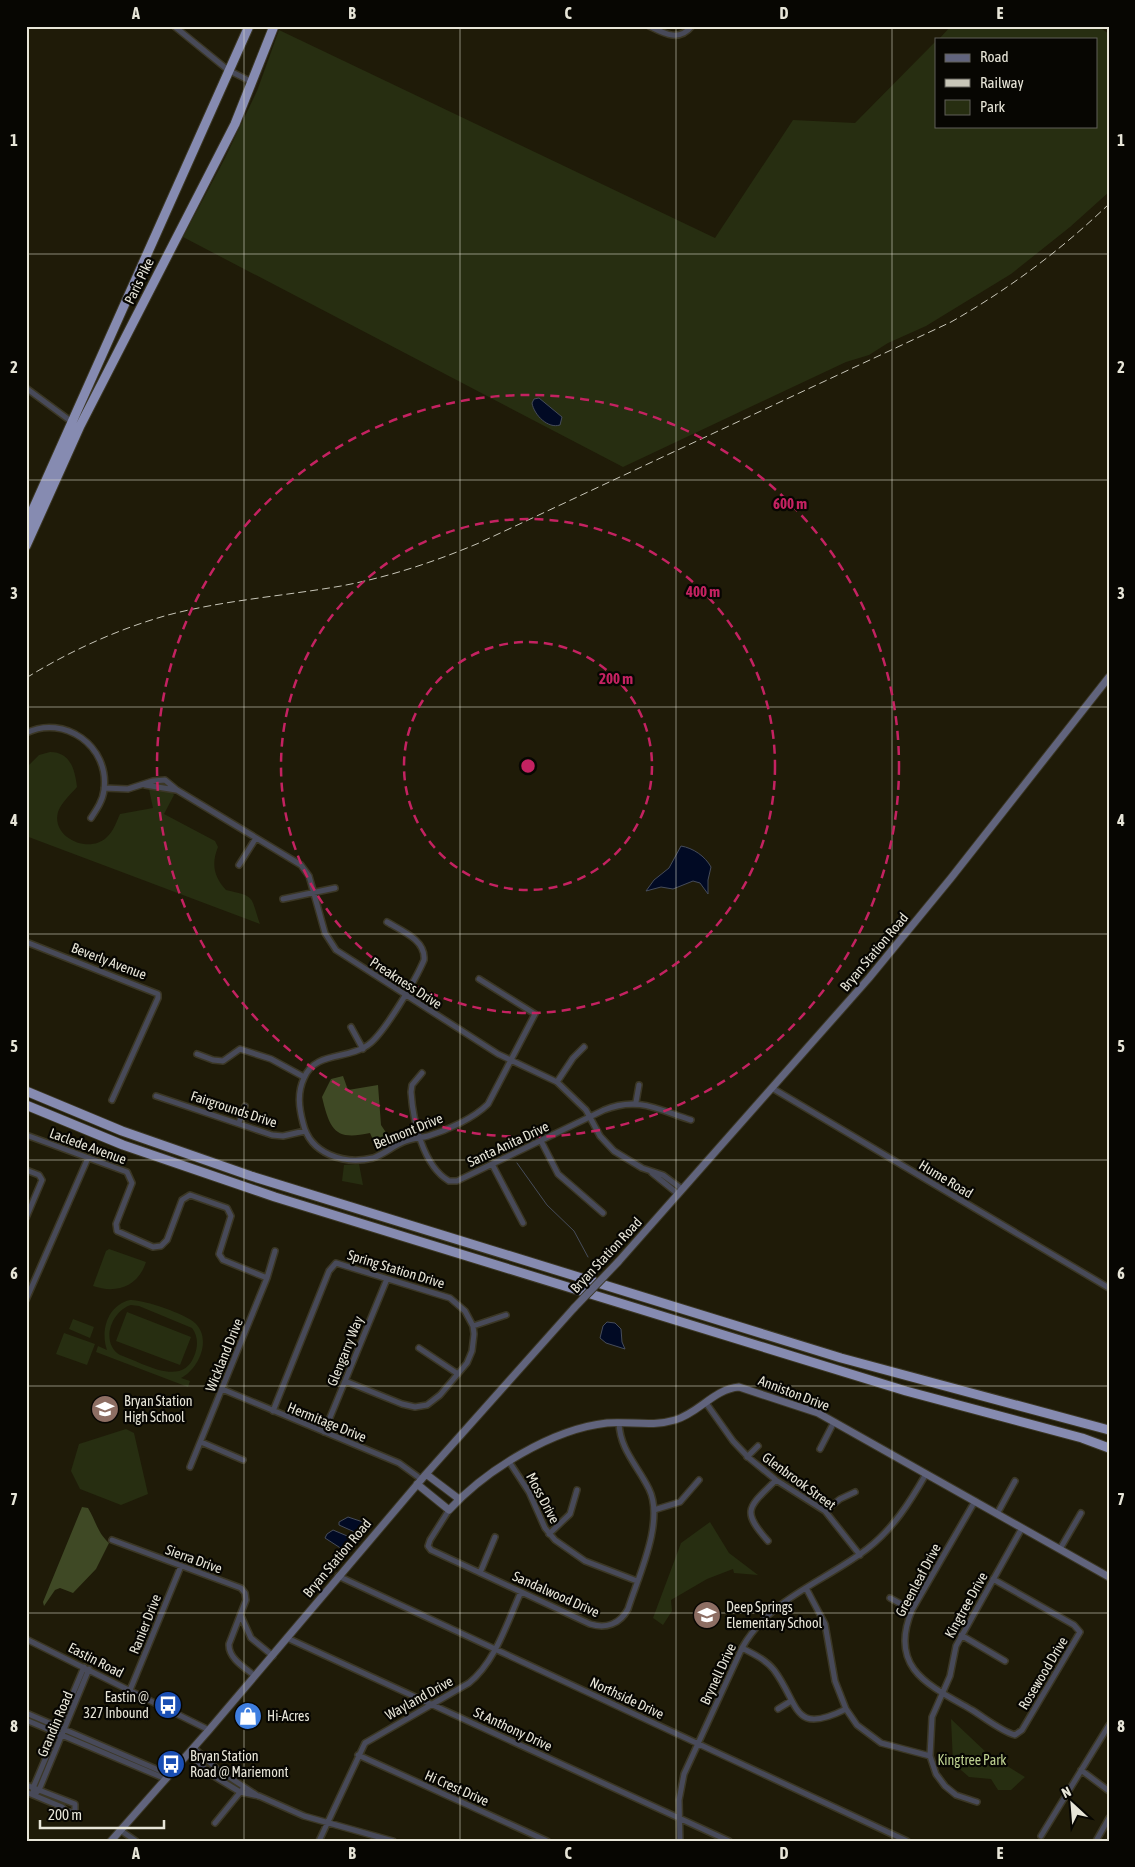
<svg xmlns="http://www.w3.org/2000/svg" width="1135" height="1867" viewBox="0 0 1135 1867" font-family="'Asap Condensed',sans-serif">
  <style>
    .green { fill: #272e11; fill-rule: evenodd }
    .forest { fill: #3f4925 }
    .water { fill: #010a24; stroke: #464c5a }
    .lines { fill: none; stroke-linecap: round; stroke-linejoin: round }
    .stream { stroke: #464c5a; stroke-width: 1 }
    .street-casing { stroke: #3b3725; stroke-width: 8 }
    .secondary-casing { stroke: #3b3725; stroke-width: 9 }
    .highway-casing { stroke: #3b3725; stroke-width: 11 }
    .street { stroke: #484a59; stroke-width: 5 }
    .secondary { stroke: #61647d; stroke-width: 7 }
    .highway { stroke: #868bb1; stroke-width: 9 }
    .rail { stroke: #c8c6b8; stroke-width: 1; stroke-dasharray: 8 4; stroke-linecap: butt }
    .secondary-bridge-casing { stroke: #3b3725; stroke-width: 9; stroke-linecap: butt }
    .secondary-bridge { stroke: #61647d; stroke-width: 7 }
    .grid { fill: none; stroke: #e7e5d8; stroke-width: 1; stroke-opacity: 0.55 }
    .ring { fill: none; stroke: #c42261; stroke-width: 2.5; stroke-dasharray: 9 6 }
    .labels { text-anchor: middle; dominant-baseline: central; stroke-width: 4.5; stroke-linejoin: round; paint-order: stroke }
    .street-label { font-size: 14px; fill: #e7e5d8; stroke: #070602 }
    .poi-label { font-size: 14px; fill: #e7e5d8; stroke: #070602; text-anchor: start }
    .park-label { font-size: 14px; fill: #bdd090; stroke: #070602 }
    .centre { fill: #c42261; stroke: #070602; stroke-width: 2.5 }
    .ring-label { font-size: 15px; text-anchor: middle; font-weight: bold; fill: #c42261; stroke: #070602; stroke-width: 4.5; stroke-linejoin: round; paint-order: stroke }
    .neatline { fill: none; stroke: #e7e5d8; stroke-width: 2 }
    .grid-label { font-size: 16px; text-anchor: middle; font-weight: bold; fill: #e7e5d8 }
  </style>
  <rect width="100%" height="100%" fill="#1f1b08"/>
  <path class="green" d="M951,26H1098L1109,34V192L1070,227L1011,274L926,326L888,343L869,355L846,362L623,467L183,237L225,158L257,91L279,30L715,238L793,120L855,123L936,41V126H1096V39H939Z
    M50,752C70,752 75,769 77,787C71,794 61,803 58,812C51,837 88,854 106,838C113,832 116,823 120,814L153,808L149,789L172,792L174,795L164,814L215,841L218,847C211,864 214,877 226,890C256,897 250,895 260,924L26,836V768L39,755Z
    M359,1164L363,1185L342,1181L344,1165Z
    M109,1249L146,1262C138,1287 116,1294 93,1286L106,1251Z
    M130,1300C142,1299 186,1314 195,1323C212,1339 199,1369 181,1378L190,1381L188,1387L96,1352L98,1346L107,1350C100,1330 108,1305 130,1300ZM131,1305L139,1306L192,1328C198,1336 198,1345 195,1354C183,1389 144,1363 120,1355C100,1343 111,1311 131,1305Z
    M127,1312L191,1337L180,1365L116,1341Z
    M73,1319L94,1327L90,1338L69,1329Z
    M64,1333L95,1344L87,1365L56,1354Z
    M126,1429L134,1433L148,1494L121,1505L80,1489L71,1471L79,1444Z
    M710,1522L729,1553L758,1575L734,1573L733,1569L707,1579L671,1600L672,1611L663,1625L653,1618L681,1543Z
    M951,1719L988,1754L1025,1777L1011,1790H998L991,1779L969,1777L953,1763Z"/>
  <path class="forest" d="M343,1076L348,1090L378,1085L381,1125L393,1143L378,1151L370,1133C335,1141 330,1130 322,1097L331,1079Z
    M82,1507L88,1508C96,1521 97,1532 109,1543L96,1569L73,1593L60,1588L55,1590L44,1606L43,1602Z"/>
  <path class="water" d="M539,398L562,417L560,425C548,429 534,415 532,403L534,399Z
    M681,846C693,848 705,856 711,867L708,880V894L700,883L693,881L673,889L661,887L646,891L654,880L669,868Z
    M607,1322L615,1323L621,1329L622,1342L625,1349L606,1343L600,1338L603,1326Z
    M348,1517L366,1523L365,1527L359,1534L339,1525V1522Z
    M333,1530L352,1538L342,1549L325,1538L327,1534Z"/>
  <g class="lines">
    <path class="stream" d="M517,1163L547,1205L574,1231L588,1257"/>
    <g class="street-casing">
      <path id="street" d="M174,26L228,70L252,82
        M649,26C665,34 679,42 692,26
        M26,388L72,422
        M26,733C64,714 110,746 104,790C103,800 97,809 91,818
        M145,785L176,790
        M104,788L128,789L153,781L165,780L177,790L301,865L309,876L325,933L336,950L498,1054L557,1082L586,1110L600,1136L614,1151L642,1168L663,1175L682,1189
        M239,865L256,838
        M283,899L335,888
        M387,922C402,931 426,940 424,960C416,979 384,1034 368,1045C348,1060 315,1051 304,1078C297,1093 299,1108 303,1123C310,1154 344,1165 373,1158C385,1154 394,1145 406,1141C413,1138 421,1138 428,1136C448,1130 474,1118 488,1104L535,1014L479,979
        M26,942L158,994V998L112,1100
        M351,1027L363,1049
        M197,1054L213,1060L223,1061L240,1049L271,1059L304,1077
        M422,1073L412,1085L411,1092C413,1121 423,1166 449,1181H457L604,1110C638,1096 659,1110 691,1120
        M557,1082L573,1058L584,1047
        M772,1088L1109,1288
        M156,1096L272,1135L283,1136L305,1131
        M636,1102L639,1085
        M239,1123L245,1106
        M26,1135L127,1172L132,1183L116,1224L117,1231L153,1247L161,1246L167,1240L182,1200L190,1195L227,1208L231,1216L219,1254L223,1260L267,1278
        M541,1141L558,1174L603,1213
        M492,1164L523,1223
        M26,1170L39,1175L42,1180L26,1218
        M652,1173L678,1194
        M26,1300L88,1158
        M473,1326L506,1315
        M419,1348L458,1374
        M222,1389L399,1463L421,1479
        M706,1403L733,1441L749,1458L776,1480L825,1511L860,1555
        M273,1411L329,1271L336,1263L450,1298L465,1311L473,1326L474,1334L472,1351L467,1363L440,1395L427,1405L415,1407L402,1404L345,1381
        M324,1432L387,1279
        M201,1442L243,1460
        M820,1449L834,1422
        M747,1457L758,1446
        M510,1463L529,1492L545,1528L555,1540L585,1561L637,1581
        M190,1467L267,1278L275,1251
        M975,1501L912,1610C888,1668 928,1685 972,1710C985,1718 1001,1731 1015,1735L1022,1730L1080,1632L1074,1625L993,1579
        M449,1510L430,1540L428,1546L431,1550L590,1624C606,1629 620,1624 628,1609C638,1577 665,1521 649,1489C638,1466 620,1450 619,1423
        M654,1510L680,1502L699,1480
        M825,1511L840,1499L855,1492
        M997,1514L1015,1481
        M549,1534L570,1514L577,1490
        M112,1540L241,1588L245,1593L246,1600L229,1644C228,1658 245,1668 255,1676
        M768,1541C740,1510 749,1507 776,1480
        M1060,1549L1081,1513
        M480,1573L495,1537
        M338,1576L907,1841
        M806,1588L825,1624L835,1681L846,1709L857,1725L881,1743L930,1756
        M890,1598L912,1610
        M241,1616L251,1638L273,1656
        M961,1635L1005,1661
        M287,1638L729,1841
        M26,1639L209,1730
        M742,1648C754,1654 766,1660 774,1670C800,1705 792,1736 846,1709
        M130,1690L181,1566
        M778,1709L791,1701
        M26,1713L170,1775
        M26,1720L166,1779
        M194,1748L217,1769L258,1796
        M189,1754L212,1775L240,1792L259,1796L304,1816L393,1841
        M358,1755L547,1841
        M1081,1770L1109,1791
        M26,1785L75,1804V1810L73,1812H67L62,1807L26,1792
        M34,1795L33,1788L84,1667
        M34,1795L39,1790L89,1669
        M977,1802L956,1795L945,1786L936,1774L930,1756L932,1717L950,1676L956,1646L1022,1528
        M215,1823L242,1790
        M120,1830L136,1841
        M1041,1836L1109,1725
        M319,1841L365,1743L469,1683C496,1661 507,1622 521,1592
        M680,1841L679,1800L684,1774L742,1648C770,1598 824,1582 867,1549C893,1529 910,1502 926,1474
        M1096,1841L1109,1818"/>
    </g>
    <g class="secondary-casing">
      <path id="secondary" d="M618,1262L869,978L951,878L1109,677
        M426,1474L459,1499
        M417,1484L449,1510C486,1470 552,1429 607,1423C630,1421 652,1427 675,1420C699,1413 714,1389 739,1387L818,1413L1109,1577
        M111,1841L209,1730L426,1474L574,1308"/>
    </g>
    <g class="highway-casing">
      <path id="highway" d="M26,525L249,26
        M26,546L80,426L235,124L274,26
        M26,1091L122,1131L251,1176L841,1358L1109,1430
        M26,1105L123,1145L275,1197L906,1391L1082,1438L1109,1448"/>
    </g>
    <use href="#street" class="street"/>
    <use href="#secondary" class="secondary"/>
    <use href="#highway" class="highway"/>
    <path class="rail" d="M26,678C70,651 118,629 168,615C225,600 284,596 341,586C389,577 434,562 479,543L951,322C1009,289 1061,250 1109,204"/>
    <g class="secondary-bridge-casing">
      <path id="secondary-bridge" d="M574,1308L618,1262"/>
    </g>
    <use href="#secondary-bridge" class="secondary-bridge"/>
  </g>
  <path class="grid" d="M244,26V1841M460,26V1841M676,26V1841M892,26V1841M26,254H1109M26,480H1109M26,707H1109M26,934H1109M26,1160H1109M26,1386H1109M26,1613H1109"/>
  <g class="ring">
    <circle cx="528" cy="766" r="124"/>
    <circle cx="528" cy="766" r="247"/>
    <circle cx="528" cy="766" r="371"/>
  </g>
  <defs>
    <g id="school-disc" transform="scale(1.4375)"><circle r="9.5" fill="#8d6e63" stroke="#070602"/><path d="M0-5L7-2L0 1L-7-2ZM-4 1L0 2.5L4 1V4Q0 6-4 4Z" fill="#fff"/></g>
    <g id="bus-disc" transform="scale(1.4375)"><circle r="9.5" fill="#1a4fb4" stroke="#070602"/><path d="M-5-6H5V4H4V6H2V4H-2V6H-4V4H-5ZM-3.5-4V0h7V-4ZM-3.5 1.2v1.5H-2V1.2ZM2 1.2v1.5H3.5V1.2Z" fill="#fff"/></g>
    <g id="shop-disc" transform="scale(1.4375)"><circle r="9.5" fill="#3f7fe0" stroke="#070602"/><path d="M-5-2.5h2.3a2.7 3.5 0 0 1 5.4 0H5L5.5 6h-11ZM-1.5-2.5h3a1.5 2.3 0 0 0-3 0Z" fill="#fff"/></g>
  </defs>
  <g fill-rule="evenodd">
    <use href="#school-disc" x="105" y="1409"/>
    <use href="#school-disc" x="707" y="1615"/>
    <use href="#bus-disc" x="168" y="1705"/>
    <use href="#shop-disc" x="248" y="1716"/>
    <use href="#bus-disc" x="171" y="1764"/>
  </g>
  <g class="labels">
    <g class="street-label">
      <text transform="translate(139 281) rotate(-64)">Paris Pike</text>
      <text transform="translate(874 952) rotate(-50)">Bryan Station Road</text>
      <text transform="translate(109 961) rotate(21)">Beverly Avenue</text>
      <text transform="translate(406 983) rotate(33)">Preakness Drive</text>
      <text transform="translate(234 1109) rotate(18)">Fairgrounds Drive</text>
      <text transform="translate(408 1131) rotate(-22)">Belmont Drive</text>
      <text transform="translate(508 1144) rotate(-25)">Santa Anita Drive</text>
      <text transform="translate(88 1146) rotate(20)">Laclede Avenue</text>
      <text transform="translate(946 1179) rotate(31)">Hume Road</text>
      <text transform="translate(606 1255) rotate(-47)">Bryan Station Road</text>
      <text transform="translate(396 1269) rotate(17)">Spring Station Drive</text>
      <text transform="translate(345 1351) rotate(-68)">Glengarry Way</text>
      <text transform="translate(224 1355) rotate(-68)">Wickland Drive</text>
      <text transform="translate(794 1393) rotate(21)">Anniston Drive</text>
      <text transform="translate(327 1422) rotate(22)">Hermitage Drive</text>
      <text transform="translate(799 1481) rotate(36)">Glenbrook Street</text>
      <text transform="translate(543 1498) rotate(62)">Moss Drive</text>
      <text transform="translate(337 1558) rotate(-50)">Bryan Station Road</text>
      <text transform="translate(194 1559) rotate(20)">Sierra Drive</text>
      <text transform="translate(918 1580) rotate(-62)">Greenleaf Drive</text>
      <text transform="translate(556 1594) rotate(24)">Sandalwood Drive</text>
      <text transform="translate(966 1605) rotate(-61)">Kingtree Drive</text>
      <text transform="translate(145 1624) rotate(-68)">Ranier Drive</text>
      <text transform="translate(96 1660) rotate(27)">Eastin Road</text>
      <text transform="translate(1043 1673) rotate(-59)">Rosewood Drive</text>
      <text transform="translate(718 1674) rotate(-65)">Brynell Drive</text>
      <text transform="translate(419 1698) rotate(-29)">Wayland Drive</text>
      <text transform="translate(627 1698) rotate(25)">Northside Drive</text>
      <text transform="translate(55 1724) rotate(-67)">Grandin Road</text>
      <text transform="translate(513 1729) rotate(25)">St Anthony Drive</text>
      <text transform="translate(457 1788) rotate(24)">Hi Crest Drive</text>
    </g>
    <g class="poi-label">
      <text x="124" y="1401">Bryan Station<tspan x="124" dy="16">High School</tspan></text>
      <text x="726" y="1607">Deep Springs<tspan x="726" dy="16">Elementary School</tspan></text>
      <text x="149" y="1697" text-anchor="end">Eastin @<tspan x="149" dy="16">327 Inbound</tspan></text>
      <text x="267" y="1716">Hi-Acres</text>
      <text x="190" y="1756">Bryan Station<tspan x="190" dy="16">Road @ Mariemont</tspan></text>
    </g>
    <g class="park-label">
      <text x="972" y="1760">Kingtree Park</text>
    </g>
  </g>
  <circle cx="528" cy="766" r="8" class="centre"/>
  <g class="ring-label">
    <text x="790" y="509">600 m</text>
    <text x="703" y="597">400 m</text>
    <text x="616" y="684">200 m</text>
  </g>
  <rect width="1135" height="1867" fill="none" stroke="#070602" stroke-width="55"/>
  <rect x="935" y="38" width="162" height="90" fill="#070602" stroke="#615f58"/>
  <rect x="945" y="54" width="25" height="8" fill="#61647d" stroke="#615f58"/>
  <text x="980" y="62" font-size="15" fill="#e7e5d8">Road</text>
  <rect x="945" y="79" width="25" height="8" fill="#c8c6b8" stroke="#615f58"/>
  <text x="980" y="88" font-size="15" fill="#e7e5d8">Railway</text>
  <rect x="945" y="100" width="25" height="15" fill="#272e11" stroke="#615f58"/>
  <text x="980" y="112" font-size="15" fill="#e7e5d8">Park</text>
  <g transform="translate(1072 1804) rotate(334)" stroke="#070602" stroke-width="4" paint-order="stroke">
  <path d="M0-4L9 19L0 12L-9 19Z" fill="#e7e5d8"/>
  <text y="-8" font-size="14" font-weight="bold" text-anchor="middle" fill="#e7e5d8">N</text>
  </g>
  <path d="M40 1820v8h124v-8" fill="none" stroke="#e7e5d8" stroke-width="2.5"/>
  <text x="48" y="1820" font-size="15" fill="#e7e5d8" stroke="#070602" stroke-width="4" paint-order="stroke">200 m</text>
  <rect x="28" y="28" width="1080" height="1812" class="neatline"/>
  <g class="grid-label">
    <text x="136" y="19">A</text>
    <text x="352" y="19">B</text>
    <text x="568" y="19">C</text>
    <text x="784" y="19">D</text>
    <text x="1000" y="19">E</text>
    <text x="14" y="146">1</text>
    <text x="1121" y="146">1</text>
    <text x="14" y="373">2</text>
    <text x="1121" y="373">2</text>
    <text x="14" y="599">3</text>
    <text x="1121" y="599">3</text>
    <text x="14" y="826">4</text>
    <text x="1121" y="826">4</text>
    <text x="14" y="1052">5</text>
    <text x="1121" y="1052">5</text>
    <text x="14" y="1279">6</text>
    <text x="1121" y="1279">6</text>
    <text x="14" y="1505">7</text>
    <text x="1121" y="1505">7</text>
    <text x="14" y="1732">8</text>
    <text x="1121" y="1732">8</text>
    <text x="136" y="1859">A</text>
    <text x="352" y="1859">B</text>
    <text x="568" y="1859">C</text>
    <text x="784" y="1859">D</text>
    <text x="1000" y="1859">E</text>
  </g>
</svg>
